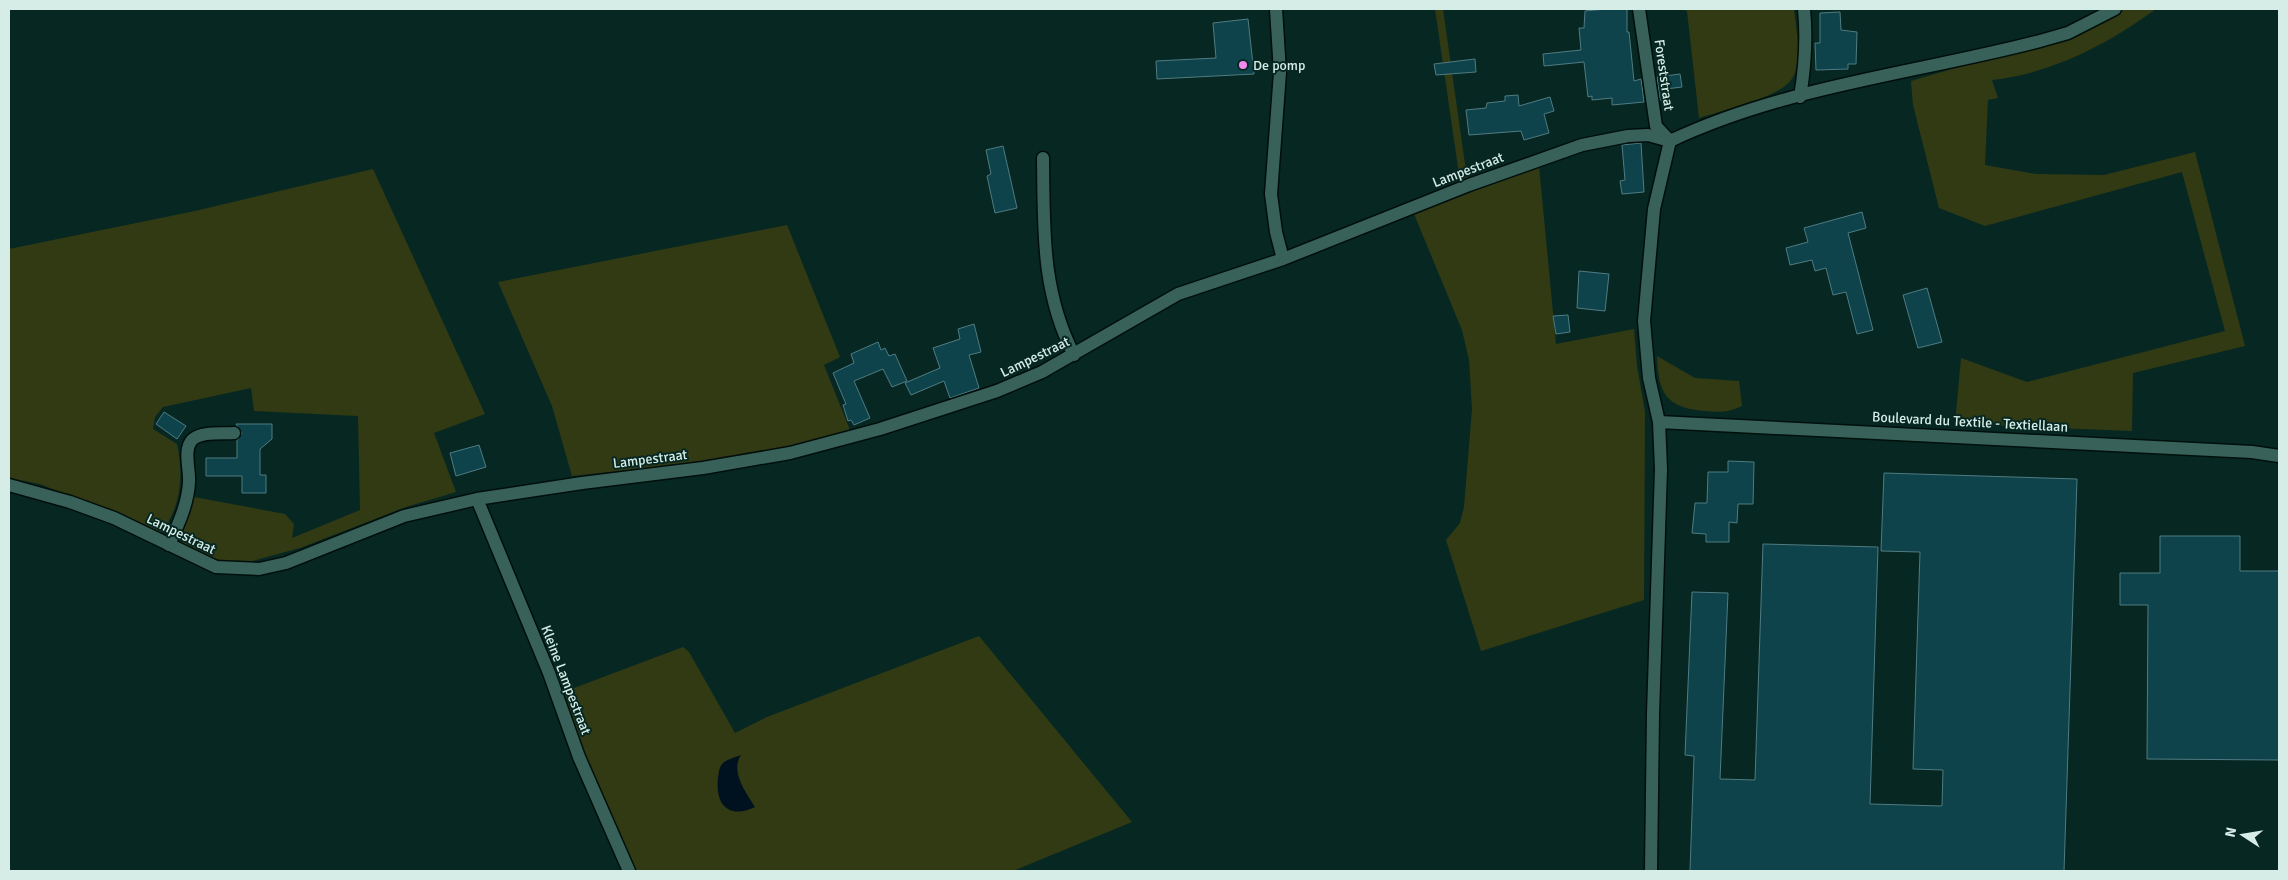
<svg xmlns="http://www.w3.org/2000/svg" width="2288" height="880" viewBox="0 0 2288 880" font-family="Signika,sans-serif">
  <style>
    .green { fill: #323a14 }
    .water { fill: #00111f }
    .building { fill: #0e434b; stroke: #4f7b82 }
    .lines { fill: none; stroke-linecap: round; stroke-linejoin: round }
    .minor-casing { stroke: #000f0c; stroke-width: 15 }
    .minor { stroke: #386259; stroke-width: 12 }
    .poi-dot { fill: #f589ef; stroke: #072822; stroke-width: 2 }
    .labels { text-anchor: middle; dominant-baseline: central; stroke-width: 4; stroke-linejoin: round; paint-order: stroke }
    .poi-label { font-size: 14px; fill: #d6ede7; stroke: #072822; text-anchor: start }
    .street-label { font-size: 14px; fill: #d6ede7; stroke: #072822 }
  </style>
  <rect width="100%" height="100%" fill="#072822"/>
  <path class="green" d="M1435,9H1443L1467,178L1460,181Z
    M1681,9H1794C1796,29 1803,59 1793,77C1782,98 1721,111 1699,118L1687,11Z
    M2121,9H2156C2108,44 2053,73 1992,80L1998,98L1988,100L1985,165L2036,174L2104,175L2195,152L2245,346L2133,373L2132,431L1955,424L1961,358L2027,382L2225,331L2182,172L1985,226L1939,208L1913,105L1911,81L1969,64Z
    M1539,166L1556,344L1634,329L1637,366L1645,412L1644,600L1481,651L1446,540L1460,523L1464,507L1472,409L1469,360L1462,330L1414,214Z
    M373,169L485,414L434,433L456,492L406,507L300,548L241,564L210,558L184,546L181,540L183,528L194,497L285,514L294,524L292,538L360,510L358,416L254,411L251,388L163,407L155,417L153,429L177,444C184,476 181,507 161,533L40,484L9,478V249L195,211Z
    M787,225L840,357L824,365L850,430C761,460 665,466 572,476L552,406L498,282Z
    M1657,356L1695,378L1739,381L1742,406C1727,413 1721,412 1705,411C1666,408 1658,393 1657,356Z
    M979,636L1132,822L1013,871H633L567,712L554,676L565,670L574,688L683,647L689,652L735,733L767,717Z"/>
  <path class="water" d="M741,755C730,772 746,792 755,807C728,820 715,804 718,778C719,772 719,767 723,763C728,759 736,757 741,755Z"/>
  <path class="building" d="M1606,9H1627V32H1629L1634,81L1641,79L1644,102L1612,105V98L1592,100V96L1588,97L1584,62L1544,66L1543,54L1581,50L1579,28H1584L1585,11Z
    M1840,12L1841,30L1857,32L1856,64H1848V69L1816,70L1815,43H1820V13Z
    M1248,19L1254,74L1157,79L1156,61L1216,58L1213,23Z
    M1475,59L1476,72L1436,75L1434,64Z
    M1680,74L1682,87L1666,89L1667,100H1660L1657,77Z
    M1518,95L1519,106L1550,97L1554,111L1544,114L1549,133L1524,140L1521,131L1469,135L1466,110L1486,108L1487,103L1505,101V96Z
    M1641,143L1644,192L1622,194L1620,181L1625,180L1622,145Z
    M1003,146L1017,208L995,213L987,176L991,174L986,150Z
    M1862,212L1866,228L1848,233L1873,330L1857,334L1846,292L1833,295L1826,268L1815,271L1812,260L1790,265L1786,248L1808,242L1804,228Z
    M1579,271L1609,274L1605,311L1577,308Z
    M1927,288L1942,342L1918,348L1903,295Z
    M1568,315L1570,332L1556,334L1553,316Z
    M974,324L981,352L969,355L979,388L950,398L944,381L911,395L905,383L940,368L933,348L960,339L958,329Z
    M878,342L881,350L885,348L889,356L895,354L907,381L892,387L883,369L854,381L870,418L854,425L851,420L848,421L843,405L846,404L833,373L854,363L851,354Z
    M164,412L186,426L177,439L156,424Z
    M236,424H272V439L260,449V475H266V493H242V476H206V458H237V440L242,433Z
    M479,445L486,467L456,476L450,453Z
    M1728,461L1754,462L1753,504H1738L1737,523L1729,522V542H1706V534L1692,533L1695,503H1707L1708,472H1728Z
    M1884,473L2077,479L2064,871H1690L1694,756L1685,755L1692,592L1728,593L1720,779L1755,780L1763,544L1878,547L1870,804L1942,806L1943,770L1913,769L1920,552L1881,551Z
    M2160,536H2240V571H2279V760L2147,759L2148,605H2120V573H2160Z"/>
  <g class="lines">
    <g class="minor-casing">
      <path id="minor" d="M1276,9L1280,72L1271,194L1276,232L1283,259
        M1639,9L1656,126L1670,141
        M1800,97C1805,67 1807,39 1804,9
        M1043,158C1044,228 1041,291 1074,355
        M1659,422L2252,452L2279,456
        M9,485L70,502L114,518L216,567L259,569L286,563L404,516L477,499L582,483L703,468L790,453L880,429L997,391L1042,372L1178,294L1283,259L1469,185L1582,145L1628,136L1648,135L1670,141
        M477,499L549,673L579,757L629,871
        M169,545C178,525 188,504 189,482C190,470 183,450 192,440C201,431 222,434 234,433
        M1651,871L1653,714L1661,469L1659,422L1649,378L1644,321L1654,209L1670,141C1786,86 1918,73 2040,41L2068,33L2115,9"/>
    </g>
    <use href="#minor" class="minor"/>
  </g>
  <circle class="poi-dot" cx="1243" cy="65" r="5"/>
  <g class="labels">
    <g class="poi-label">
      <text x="1253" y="65">De pomp</text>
    </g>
    <g class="street-label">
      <text transform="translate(1664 75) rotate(82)">Foreststraat</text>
      <text transform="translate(1468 170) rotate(-21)">Lampestraat</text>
      <text transform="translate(1035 357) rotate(-26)">Lampestraat</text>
      <text transform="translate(1970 422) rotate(3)">Boulevard du Textile - Textiellaan</text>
      <text transform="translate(650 459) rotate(-7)">Lampestraat</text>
      <text transform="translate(181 534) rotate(26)">Lampestraat</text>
      <text transform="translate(566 680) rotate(69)">Kleine Lampestraat</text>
    </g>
  </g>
  <rect width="2288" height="880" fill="none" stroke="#d6ede7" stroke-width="20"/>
  <g transform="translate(2243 835) rotate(282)" stroke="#072822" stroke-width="4" paint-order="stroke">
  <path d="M0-4L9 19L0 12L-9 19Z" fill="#d6ede7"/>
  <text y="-8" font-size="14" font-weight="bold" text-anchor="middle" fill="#d6ede7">N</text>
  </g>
</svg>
